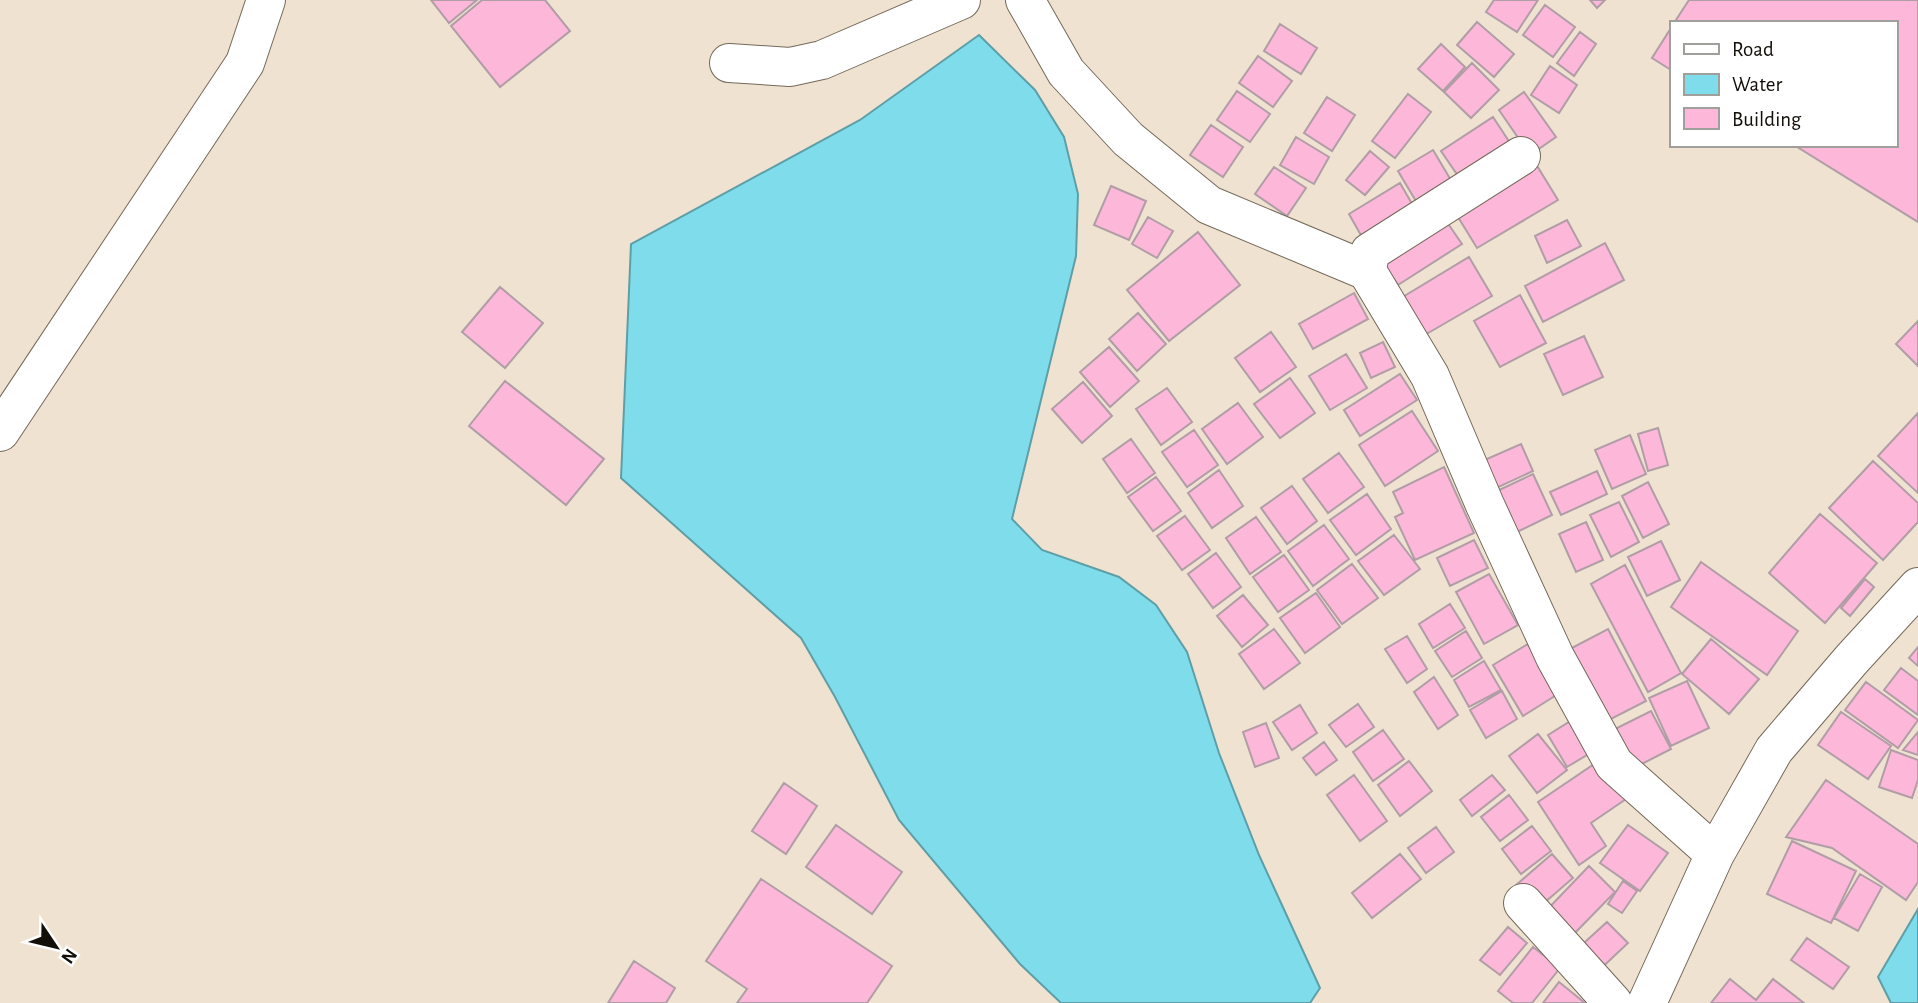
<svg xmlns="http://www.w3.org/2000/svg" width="1918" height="1003" viewBox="0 0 1918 1003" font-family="'Alegreya Sans',sans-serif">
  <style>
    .water { fill: #7fddeb; stroke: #5e9fa7; stroke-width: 2 }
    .building { fill: #fdb7d9; stroke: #b19da6; stroke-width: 2 }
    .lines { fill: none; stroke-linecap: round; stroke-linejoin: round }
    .minor-casing { stroke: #74695a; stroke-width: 40 }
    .minor { stroke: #fff; stroke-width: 38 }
  </style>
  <rect width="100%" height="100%" fill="#efe2d1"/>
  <path class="water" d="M979,35L1035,90L1064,137L1078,194L1076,256L1012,519L1042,550L1119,577L1156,605L1187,652L1219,753L1259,855L1320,988L1310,1003H1061L1020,964L899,820L835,697L801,638L621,478L631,244L860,120Z
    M1918,909V1003H1891L1878,977Z"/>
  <path class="building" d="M431,0H477L449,23Z
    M482,0H545L570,31L500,87L451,26Z
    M1494,0H1538L1517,32L1486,12Z
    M1590,0H1605L1597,8Z
    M1689,0H1918V222L1794,145H1895V23H1674Z
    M1545,5L1575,27L1553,57L1523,35Z
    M1477,22L1514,54L1494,77L1457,45Z
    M1280,24L1317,48L1301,74L1264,51Z
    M1671,28V70L1652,58Z
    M1580,32L1596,44L1574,76L1557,63Z
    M1441,44L1465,67L1443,91L1418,69Z
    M1258,56L1292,81L1273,107L1239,83Z
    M1472,63L1499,90L1471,118L1444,92Z
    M1550,66L1577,85L1559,113L1531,95Z
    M1237,91L1270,114L1250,142L1217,120Z
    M1524,92L1556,137L1530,155L1499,110Z
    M1408,94L1431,112L1395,158L1372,141Z
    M1327,97L1355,115L1332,151L1304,133Z
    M1493,117L1516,152L1465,186L1441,151Z
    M1211,125L1243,147L1223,177L1190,155Z
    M1296,137L1329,157L1314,184L1280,165Z
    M1433,150L1458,192L1423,213L1398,171Z
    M1370,151L1389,167L1365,195L1346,180Z
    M1531,156L1558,200L1477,248L1450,204Z
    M1274,167L1306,188L1287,216L1255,194Z
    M1400,183L1419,216L1367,246L1349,214Z
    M1111,186L1146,201L1129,240L1094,225Z
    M1440,212L1462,244L1398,285L1376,253Z
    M1148,217L1173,231L1157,258L1132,244Z
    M1567,220L1581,246L1547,263L1535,236Z
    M1198,232L1240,285L1169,341L1127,290Z
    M1605,243L1624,280L1543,322L1525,286Z
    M1469,257L1492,296L1423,336L1401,298Z
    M500,287L543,323L505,368L462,332Z
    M1354,293L1368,319L1313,349L1299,324Z
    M1520,295L1546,343L1500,367L1474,321Z
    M1138,313L1166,344L1137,371L1109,339Z
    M1918,321V366L1896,344Z
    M1271,332L1296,367L1260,392L1235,358Z
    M1584,336L1603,377L1563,395L1544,354Z
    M1383,342L1395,367L1371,378L1360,353Z
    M1109,347L1139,381L1110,407L1080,372Z
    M1346,354L1367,388L1330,410L1309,376Z
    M1400,374L1417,400L1360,436L1344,410Z
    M1290,378L1315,413L1280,438L1254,404Z
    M505,381L604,459L566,505L469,426Z
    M1083,382L1112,416L1082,443L1052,409Z
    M1167,388L1192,422L1161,445L1136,409Z
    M1238,403L1263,437L1227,464L1202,429Z
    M1412,411L1438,451L1385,486L1359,445Z
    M1918,413V493L1878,456Z
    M1658,428L1668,465L1648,471L1638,434Z
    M1194,430L1218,465L1187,487L1162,452Z
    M1630,435L1646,474L1612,489L1595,450Z
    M1131,439L1155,473L1127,493L1103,459Z
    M1521,444L1533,471L1492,490L1480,462Z
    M1339,453L1364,487L1328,513L1303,479Z
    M1873,461L1918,503V522L1883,560L1829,508Z
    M1444,467L1474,533L1415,560L1395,517L1403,513L1393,492Z
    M1219,470L1243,506L1212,528L1188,493Z
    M1597,471L1607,494L1561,515L1550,492Z
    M1533,474L1552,515L1515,533L1495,492Z
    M1156,477L1181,511L1153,531L1128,497Z
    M1648,482L1669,524L1643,538L1622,496Z
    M1292,486L1317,521L1287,544L1261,508Z
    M1367,494L1391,529L1356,555L1330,520Z
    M1619,502L1639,542L1611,557L1590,515Z
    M1820,514L1877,563L1825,623L1769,573Z
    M1185,516L1210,550L1182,570L1157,536Z
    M1256,517L1281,552L1250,574L1226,538Z
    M1586,522L1603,560L1576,572L1559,534Z
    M1324,525L1349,559L1313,586L1288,551Z
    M1394,535L1420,569L1384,595L1358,561Z
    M1474,540L1488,568L1450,586L1437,558Z
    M1661,541L1680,580L1647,596L1628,557Z
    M1216,553L1241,587L1213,608L1188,574Z
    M1284,555L1309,590L1278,612L1253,577Z
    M1701,562L1798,631L1767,675L1671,607Z
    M1352,564L1378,598L1342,624L1317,590Z
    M1625,565L1681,673L1648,692L1591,584Z
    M1489,574L1518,625L1484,644L1456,592Z
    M1865,579L1874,587L1850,616L1841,608Z
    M1316,593L1340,627L1305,653L1280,618Z
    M1243,595L1268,625L1242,647L1217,616Z
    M1450,604L1465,628L1433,648L1419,624Z
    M1274,629L1300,663L1264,689L1239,654Z
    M1608,629L1646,701L1605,722L1568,650Z
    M1466,631L1482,658L1452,677L1435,651Z
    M1407,636L1427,669L1407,683L1385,649Z
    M1711,639L1759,679L1729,714L1682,674Z
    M1528,644L1558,694L1523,716L1493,665Z
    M1918,647V666L1909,658Z
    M1484,661L1501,690L1469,707L1454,680Z
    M1901,668L1918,681V715L1884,690Z
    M1434,677L1458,715L1438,729L1414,692Z
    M1687,681L1709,728L1671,746L1649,698Z
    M1866,682L1918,720L1898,748L1845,710Z
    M1502,691L1517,719L1486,738L1470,710Z
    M1358,704L1374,727L1346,747L1329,725Z
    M1300,705L1317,733L1292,750L1273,722Z
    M1651,711L1671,749L1630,770L1611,731Z
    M1841,712L1891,746L1868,779L1818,745Z
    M1577,717L1597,749L1567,767L1548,735Z
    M1266,723L1279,758L1255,767L1243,732Z
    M1383,730L1404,759L1373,781L1353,752Z
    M1918,732V755L1903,750Z
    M1538,734L1567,770L1537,793L1509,756Z
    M1324,742L1337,760L1316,775L1303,758Z
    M1891,750L1918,760V780L1912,798L1879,787Z
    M1603,758L1629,797L1591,823L1606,846L1579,865L1538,802Z
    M1409,761L1432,791L1400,816L1378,785Z
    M1354,775L1387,821L1360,841L1327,795Z
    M1492,775L1505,790L1472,816L1460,800Z
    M1826,780L1918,844V882L1906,900L1832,848L1786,837Z
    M784,783L817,806L786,854L752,831Z
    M1509,795L1528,820L1500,841L1481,817Z
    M836,825L902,872L872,914L806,867Z
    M1628,825L1668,853L1640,891L1600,863Z
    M1532,826L1551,851L1521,874L1502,849Z
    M1436,827L1454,852L1426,873L1408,848Z
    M1792,841L1856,871L1831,923L1767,894Z
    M1400,854L1421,879L1372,918L1352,893Z
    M1552,854L1573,878L1537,909L1516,885Z
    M1589,866L1615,892L1568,940L1542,915Z
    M1860,874L1882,887L1858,931L1834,918Z
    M761,879L892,966L867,1003H737L747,989L706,961Z
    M1623,881L1637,891L1622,913L1608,904Z
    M1607,922L1628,943L1595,974L1574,952Z
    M1508,927L1527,943L1500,975L1480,960Z
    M1807,938L1849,967L1833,989L1791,960Z
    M1533,947L1560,968L1532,1003H1513L1498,991Z
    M634,961L675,988L666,1003H608Z
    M1730,979L1756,1000L1773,979L1804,1003H1711Z
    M1559,982L1585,1003H1543Z"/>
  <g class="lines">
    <g class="minor-casing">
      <path id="minor" d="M1025,0L1066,72L1128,139L1209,205L1367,271L1430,376L1485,505L1555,657L1614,764L1715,854
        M729,63L790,67L822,60L961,0
        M1367,271L1370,252L1521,156
        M0,432L245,63L266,0
        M1523,903L1613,1003
        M1647,1003L1715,854L1774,750L1852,659L1918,587"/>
    </g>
    <use href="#minor" class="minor"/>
  </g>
  <rect x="1670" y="21" width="228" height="126" fill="#ffffff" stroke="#a09f9c" stroke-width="2"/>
  <rect x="1684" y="44" width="35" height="10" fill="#ffffff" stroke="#a09f9c" stroke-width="2"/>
  <text x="1732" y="56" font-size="21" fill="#120e08">Road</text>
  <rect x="1684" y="74" width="35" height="21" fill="#7fddeb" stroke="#a09f9c" stroke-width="2"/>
  <text x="1732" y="91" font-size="21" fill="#120e08">Water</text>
  <rect x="1684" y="108" width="35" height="21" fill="#fdb7d9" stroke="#a09f9c" stroke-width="2"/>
  <text x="1732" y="126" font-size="21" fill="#120e08">Building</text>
  <g transform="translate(56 947) rotate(125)" stroke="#ffffff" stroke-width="5" paint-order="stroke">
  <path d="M0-5L12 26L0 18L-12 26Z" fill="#120e08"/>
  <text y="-10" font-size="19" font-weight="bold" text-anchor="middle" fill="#120e08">N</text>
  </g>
</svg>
